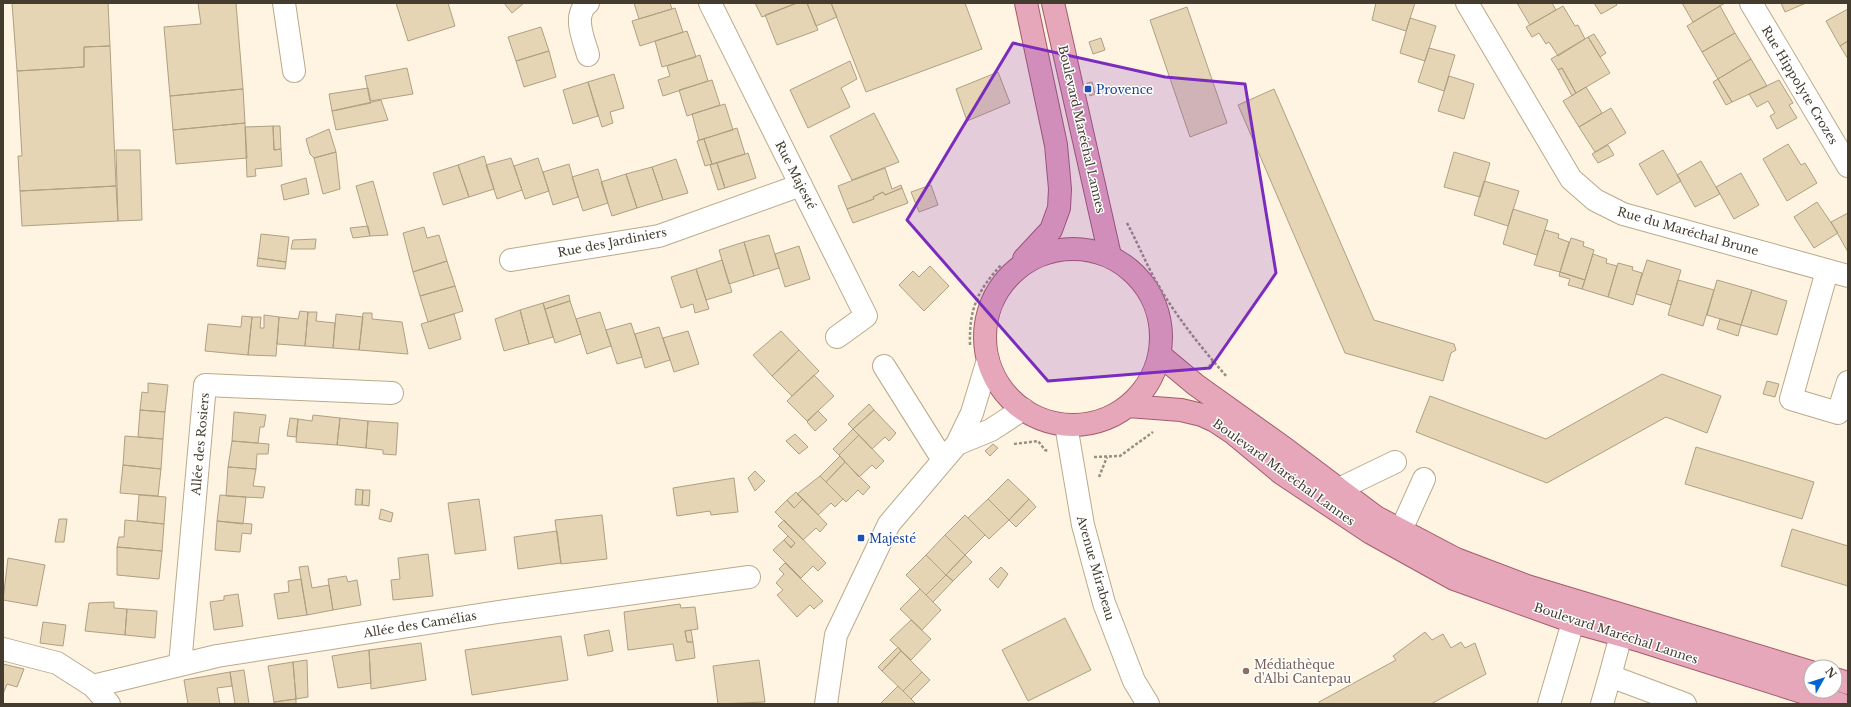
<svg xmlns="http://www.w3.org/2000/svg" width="1851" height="707" viewBox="0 0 1851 707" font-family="'Libre Baskerville',serif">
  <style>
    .building { fill: #e5d5b5; stroke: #afa081 }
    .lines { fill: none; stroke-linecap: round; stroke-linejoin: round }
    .minor-casing { stroke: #baaa8b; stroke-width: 24 }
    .major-casing { stroke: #a35b6b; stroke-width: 24 }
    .path { stroke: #988f7f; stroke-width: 2.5; stroke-dasharray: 3 2; stroke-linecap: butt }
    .minor { stroke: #fff; stroke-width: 22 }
    .major { stroke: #e6a7ba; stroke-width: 22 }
    .marked { fill: #7b2cbf; fill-opacity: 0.2; stroke: #7b2cbf; stroke-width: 3; stroke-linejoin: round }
    .transit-dot { fill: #1a4fb4; stroke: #fff; stroke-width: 1.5 }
    .education-dot { fill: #8d6e63; stroke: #fff; stroke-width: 1.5 }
    .labels { text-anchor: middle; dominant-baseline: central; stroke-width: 3; stroke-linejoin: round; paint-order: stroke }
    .street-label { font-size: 12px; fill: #433c2f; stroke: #fff }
    .transit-label { font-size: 12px; fill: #164399; stroke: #fff; text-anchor: start }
    .education-label { font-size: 12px; fill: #785e54; stroke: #fff; text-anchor: start }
  </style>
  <rect width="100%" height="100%" fill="#fef4e1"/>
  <path class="building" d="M12,3H108L110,46L84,47V67L17,71Z
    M198,3H236L243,89L170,96L164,27L201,24Z
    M396,3H448L455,26L408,41Z
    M504,3H524L512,13Z
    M634,3H670L672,9L639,19Z
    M755,3H797L762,17Z
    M797,3H807L818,30L777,45L765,15Z
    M807,3H831L837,17L816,26Z
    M831,3H965L982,49L866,92Z
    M1376,3H1415L1406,31L1372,20Z
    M1517,3H1552L1556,10L1530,25Z
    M1594,3H1616L1617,5L1601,14Z
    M1682,3H1725L1693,22Z
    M1781,3H1806L1785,12Z
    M1563,6L1575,26L1578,25L1585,39L1558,56L1549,42L1546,44L1539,33L1532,37L1526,27Z
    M1720,6L1735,33L1702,52L1687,26Z
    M1187,7L1227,123L1190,137L1150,20Z
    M675,8L683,32L640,46L632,21Z
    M1848,9V41L1840,46L1826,21Z
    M1410,18L1436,26L1425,61L1400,53Z
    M541,27L549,51L516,61L508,37Z
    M687,31L696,57L662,67L655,41Z
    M1735,33L1751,59L1718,79L1702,52Z
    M1594,34L1606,53L1600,57L1588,37Z
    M1588,37L1610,73L1576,93L1562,68L1558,70L1551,59Z
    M1101,38L1105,50L1093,54L1089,42Z
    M1848,41V59L1840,46Z
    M110,46L116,186L20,191L18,156H22L17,71L84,67V47Z
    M1429,48L1455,55L1444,91L1418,82Z
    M549,51L556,77L524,87L516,61Z
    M700,55L708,81L663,96L658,80L670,76L667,66Z
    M1751,59L1767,86L1732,102L1718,79Z
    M850,61L857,79L841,88L850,107L808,128L790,90Z
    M407,68L413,94L370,101L365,76Z
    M1562,68L1576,93L1572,96L1558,70Z
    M998,72L1010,103L967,121L956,89Z
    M614,74L624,108L610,112L613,123L602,127L588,82Z
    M1449,76L1474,84L1464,119L1438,111Z
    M1718,79L1732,102L1726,105L1713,82Z
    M712,80L720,105L687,116L679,90Z
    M1779,80L1793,103L1789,105L1797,118L1777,129L1770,116L1775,113L1768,101L1757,107L1749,94Z
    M588,82L598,116L573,124L563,90Z
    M1092,82L1095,94L1090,96L1087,83Z
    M1586,87L1602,113L1579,127L1563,101Z
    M368,88L371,103L332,111L329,94Z
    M243,89L245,123L173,130L170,96Z
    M1274,89L1374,320L1454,344L1456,350L1451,353L1443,381L1345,353L1238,105Z
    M381,100L388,120L336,130L332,111Z
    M725,104L733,130L699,140L692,114Z
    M1611,108L1626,133L1595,152L1579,127Z
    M874,113L899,162L852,180L830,136Z
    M245,123L247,158L176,164L173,130Z
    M273,126H280L281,149L274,150Z
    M273,126L274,150L281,149L282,166L255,169L256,176L247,177L245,127Z
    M737,128L745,154L712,164L704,139Z
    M329,129L336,152L314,158L310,154L306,139Z
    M704,139L712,164L705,166L697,141Z
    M1788,144L1801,165L1805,163L1817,183L1787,201L1763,159Z
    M1608,145L1614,155L1598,163L1592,154Z
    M116,150H140L142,220L118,221Z
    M1663,150L1681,181L1657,195L1639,164Z
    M336,152L340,189L323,194L314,158Z
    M1454,152L1490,163L1480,197L1444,187Z
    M748,153L756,178L725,188L717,163Z
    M484,156L494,189L469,197L458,165Z
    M511,158L522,190L497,199L486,165Z
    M538,158L549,191L525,199L514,166Z
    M676,159L688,193L663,200L652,167Z
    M1701,161L1720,194L1695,207L1677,175Z
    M717,163L725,188L718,190L710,165Z
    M569,164L578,197L553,205L543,172Z
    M458,165L469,197L443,205L433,173Z
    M652,167L663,200L637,208L626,174Z
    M885,168L892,189L901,185L902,188L885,195L883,192L873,197L874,199L847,209L838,186Z
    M598,169L608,203L583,211L572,177Z
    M1741,173L1759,205L1734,219L1716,187Z
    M626,174L637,208L612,216L601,182Z
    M306,178L309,194L284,200L281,185Z
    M373,181L388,235L370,236L356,186Z
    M1484,181L1519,191L1508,226L1474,215Z
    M931,185L938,205L919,212L911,192Z
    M116,186L118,221L22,226L20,191Z
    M902,188L908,203L853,223L847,209L874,199L873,197L883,192L885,195Z
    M1817,202L1838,233L1814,248L1794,217Z
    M1513,209L1548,220L1537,255L1503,244Z
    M1848,213V252L1831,222Z
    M368,226L370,236L353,238L350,228Z
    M424,227L427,238L439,235L447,261L413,272L403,233Z
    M1545,230L1559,234L1558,238L1569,242L1560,272L1534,265Z
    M261,234L289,237L286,262L258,258Z
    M769,235L779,268L754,276L744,242Z
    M1571,238L1584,242L1583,246L1594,250L1585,280L1560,272Z
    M316,239L315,249H291L293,240Z
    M744,242L754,276L729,284L719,250Z
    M799,246L810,279L785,287L775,254Z
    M1593,254L1607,259L1606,263L1617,266L1608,297L1582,289Z
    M258,258L286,262L285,269L257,266Z
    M722,260L732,292L706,300L696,269Z
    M1647,260L1681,270L1671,305L1636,294Z
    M447,261L455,286L420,296L413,272Z
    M1618,263L1633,267L1632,270L1642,273L1633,305L1608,297Z
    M930,266L949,286L924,311L899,285L913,271L919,277Z
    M696,269L709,309L695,313L693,304L681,308L671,277Z
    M1560,272L1585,280L1582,289L1568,285L1570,279L1559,276Z
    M1678,280L1714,290L1703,326L1668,315Z
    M1717,280L1752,290L1741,325L1707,315Z
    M455,286L463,311L428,322L420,296Z
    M1752,290L1787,301L1777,335L1741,325Z
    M569,295L570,301L545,309L543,303Z
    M570,301L581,334L555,343L545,309Z
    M543,303L553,337L529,344L520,310Z
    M520,310L529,344L504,351L495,319Z
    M300,311L308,312L305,346L277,344L279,317L298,319Z
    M308,312H317L316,321L335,323L333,348L305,346Z
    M600,312L611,346L587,354L576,319Z
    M363,313H372V319L402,322L408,354L359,350Z
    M336,314L363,317L359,350L333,348Z
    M454,314L461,339L429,349L421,324Z
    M264,315L279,317L276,356L248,355L252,317H261L260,328H264Z
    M242,316L252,317L248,355L205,351L208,324L241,327Z
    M1720,319L1741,325L1738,336L1717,329Z
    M631,323L642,357L617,364L606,330Z
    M659,327L670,360L645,368L635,334Z
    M688,331L699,364L674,372L663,338Z
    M781,331L799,350L772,376L753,355Z
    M799,350L819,371L792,396L772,376Z
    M1662,374L1721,396L1707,433L1666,417L1547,483L1416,432L1430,396L1546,439Z
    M814,375L834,396L807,421L787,401Z
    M1767,381L1779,384L1775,397L1763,394Z
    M148,383L168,385L165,412L140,410L142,392L148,393Z
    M869,404L874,410L853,429L848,424Z
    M140,410L165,412L163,439L138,437Z
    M874,410L896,433L889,441L885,437L872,449L853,429Z
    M818,411L827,420L815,431L807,422Z
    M234,412L266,415L264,427H260L258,443L232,441Z
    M313,415L340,418L337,445L296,442L298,419L312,421Z
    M290,418L298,419L296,437L287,436Z
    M340,418L368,421L366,448L337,445Z
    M368,421L398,423L396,455L383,454V450L366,448Z
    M853,429L859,435L839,455L833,449Z
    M795,434L808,447L799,454L786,441Z
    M859,435L884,461L876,469L872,465L859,477L839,455Z
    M125,436L163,439L161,469L123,465Z
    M232,441L269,444L268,454H257L256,469L228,467Z
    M993,444L998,448L990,456L985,451Z
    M1696,447L1814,482L1802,519L1685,484Z
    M840,456L845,462L826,482L820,476Z
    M845,462L870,487L863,495L858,490L846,502L826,482Z
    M123,465L161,469L158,496L120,493Z
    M228,467L256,469L253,486L265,487L263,498L226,496Z
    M755,471L765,481L755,491L748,478Z
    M820,476L843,499L835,507L831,503L818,515L797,494Z
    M734,478L738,512L711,515L710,511L677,516L673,488Z
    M1008,479L1029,499L1009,520L988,499Z
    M356,489L363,490L362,505H355Z
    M363,490H370L369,506L362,505Z
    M796,492L803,499L794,508L787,500Z
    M139,495L166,497L164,524L137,521Z
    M220,495L246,497L243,524L217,521Z
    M479,499L486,550L455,554L448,503Z
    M803,499L827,524L820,532L816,528L803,540L775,512L787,500L794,508Z
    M988,499L1009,520L989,539L968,518Z
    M1029,499L1036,507L1016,527L1009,520Z
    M381,509L393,513L391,522L379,519Z
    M602,515L607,559L561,564L555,520Z
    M965,515L985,535L965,555L945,535Z
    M59,519H67L64,542H55Z
    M125,520L164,524L162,551L117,547L119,537H124Z
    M784,520L826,563L818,571L813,566L801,578L773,550L784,540L791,548L795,543L778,526Z
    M217,521L252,524L251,534L242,533L240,552L215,550Z
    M1792,529L1848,546V586L1781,566Z
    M557,531L561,563L518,569L514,537Z
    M945,535L965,555L946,575L926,555Z
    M788,536L795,543L791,547L784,540Z
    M117,547L162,551L159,579L117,575Z
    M428,554L433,596L393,600L391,580L400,579L398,558Z
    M926,555L946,575L926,595L906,575Z
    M965,555L972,562L953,581L946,575Z
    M8,558L45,565L37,606L3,600Z
    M785,563L823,601L814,609L810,605L797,617L777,595L783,590L776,583L784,574L779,569Z
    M308,566L312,588L329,585L333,610L307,615L299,567Z
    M1001,567L1008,574L998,588L989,579Z
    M946,575L953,581L933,602L926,595Z
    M346,576L348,582L357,580L361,605L333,610L328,579Z
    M301,579L307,615L278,619L274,594L289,592L288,581Z
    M920,589L941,610L922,630L900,609Z
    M238,594L243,626L214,630L210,602L224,600V596Z
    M114,602V608L127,609L125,635L85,631L89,603Z
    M680,604L681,608L695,607L698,629L685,631L687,642H693L695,658L676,661L673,644L628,650L624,612Z
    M127,609L157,611L155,638L125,635Z
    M1065,618L1091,670L1028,701L1002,650Z
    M911,620L931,639L911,660L890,640Z
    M43,622L66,625L63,646L40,643Z
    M609,630L613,651L588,656L584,635Z
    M691,630L693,642H687L685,631Z
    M1425,632L1432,640L1443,634L1451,648L1461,642L1465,648L1475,643L1486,674L1431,704H1320L1319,702L1396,660L1393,656Z
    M561,636L568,680L472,695L465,650Z
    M421,643L426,680L371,689L369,650Z
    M898,647L901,651L882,671L878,667Z
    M369,650L371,683L338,688L332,656Z
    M901,651L922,672L903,691L882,671Z
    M307,660L308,697L296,699L293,662Z
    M759,660L765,702L718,704L713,666Z
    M293,662L296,699L274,702L268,666Z
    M3,664L24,669L17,687L7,684L3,694Z
    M244,670L249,704H235L230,672Z
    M230,672L232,686L217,688L220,704H188L184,680Z
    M922,672L930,680L911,699L903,691Z
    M898,686L916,704H880Z
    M296,699V704H274V702Z"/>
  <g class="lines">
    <g class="minor-casing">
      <path id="minor" d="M284,3L294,71
        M588,3C572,15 584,40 588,55
        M710,3L866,316L837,337
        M1467,3L1571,179L1595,200L1623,214L1848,276
        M1751,3L1848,166
        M511,260L659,236L801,185
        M1827,271L1791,399L1838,413L1848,382
        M884,366L943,460
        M1066,425L1083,525L1104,603L1134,681L1148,704
        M957,444L991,430L1023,409
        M1339,489L1395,462
        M1401,530L1424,479
        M1621,635L1610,676L1685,704
        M3,649L57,663L93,686L109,704
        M180,665L205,385L392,393
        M93,686L217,656L498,612L749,577
        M826,704L836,635L889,524L957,444L972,413L988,360
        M1549,704L1573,622
        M1602,704L1610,676"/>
    </g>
    <g class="major-casing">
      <path id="major" d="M1053,3L1110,256
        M985 337a88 88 0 1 1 176 0a88 88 0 1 1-176 0Z
        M1024,259L1051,230L1059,208L1060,189L1056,145L1026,3
        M1160,355L1196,385L1287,450L1376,517L1456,559L1527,586L1811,672
        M1128,406L1181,410L1202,415L1215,421L1233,433L1281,473L1371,533L1454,579L1573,622L1641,641L1840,704
        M1835,679L1848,683"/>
    </g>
    <path class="path" d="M1127,223C1135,238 1142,254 1150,270C1170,309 1198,344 1227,377
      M970,345C969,309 977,291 1002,264
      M1209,367L1213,361
      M1014,444L1038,441L1045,450L1048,451
      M1094,457L1120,456L1153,432
      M1099,477L1107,457"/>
    <use href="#minor" class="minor"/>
    <use href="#major" class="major"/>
  </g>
  <path class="marked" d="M1013,43L1165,77L1245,84L1276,273L1210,368L1048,381L907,220Z"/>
  <g class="transit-dot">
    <rect x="1084" y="85" width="8" height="8" rx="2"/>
    <rect x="857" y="534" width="8" height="8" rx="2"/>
  </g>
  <circle class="education-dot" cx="1246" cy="671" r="4"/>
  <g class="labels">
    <g class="street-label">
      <text transform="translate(1800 85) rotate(59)">Rue Hippolyte Crozes</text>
      <text transform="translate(1082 129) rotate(77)">Boulevard Maréchal Lannes</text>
      <text transform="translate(796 175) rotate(63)">Rue Majesté</text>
      <text transform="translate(1688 231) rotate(16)">Rue du Maréchal Brune</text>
      <text transform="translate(612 242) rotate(-11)">Rue des Jardiniers</text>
      <text transform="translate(200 444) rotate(-85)">Allée des Rosiers</text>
      <text transform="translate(1284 472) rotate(36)">Boulevard Maréchal Lannes</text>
      <text transform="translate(1096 568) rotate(74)">Avenue Mirabeau</text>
      <text transform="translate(420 624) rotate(-9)">Allée des Camélias</text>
      <text transform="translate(1616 633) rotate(18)">Boulevard Maréchal Lannes</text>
    </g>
    <g class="transit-label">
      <text x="1096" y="89">Provence</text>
      <text x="869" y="538">Majesté</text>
    </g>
    <g class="education-label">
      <text x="1254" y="664">Médiathèque<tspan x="1254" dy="14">d'Albi Cantepau</tspan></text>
    </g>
  </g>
  <rect width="1851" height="707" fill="none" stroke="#433c2f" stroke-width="8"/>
  <g transform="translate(1823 679) rotate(51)"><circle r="19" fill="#ffffff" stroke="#b4b1ac"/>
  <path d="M0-3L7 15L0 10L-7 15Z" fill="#0365cd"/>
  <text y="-6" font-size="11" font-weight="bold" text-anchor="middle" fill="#433c2f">N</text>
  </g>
</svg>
